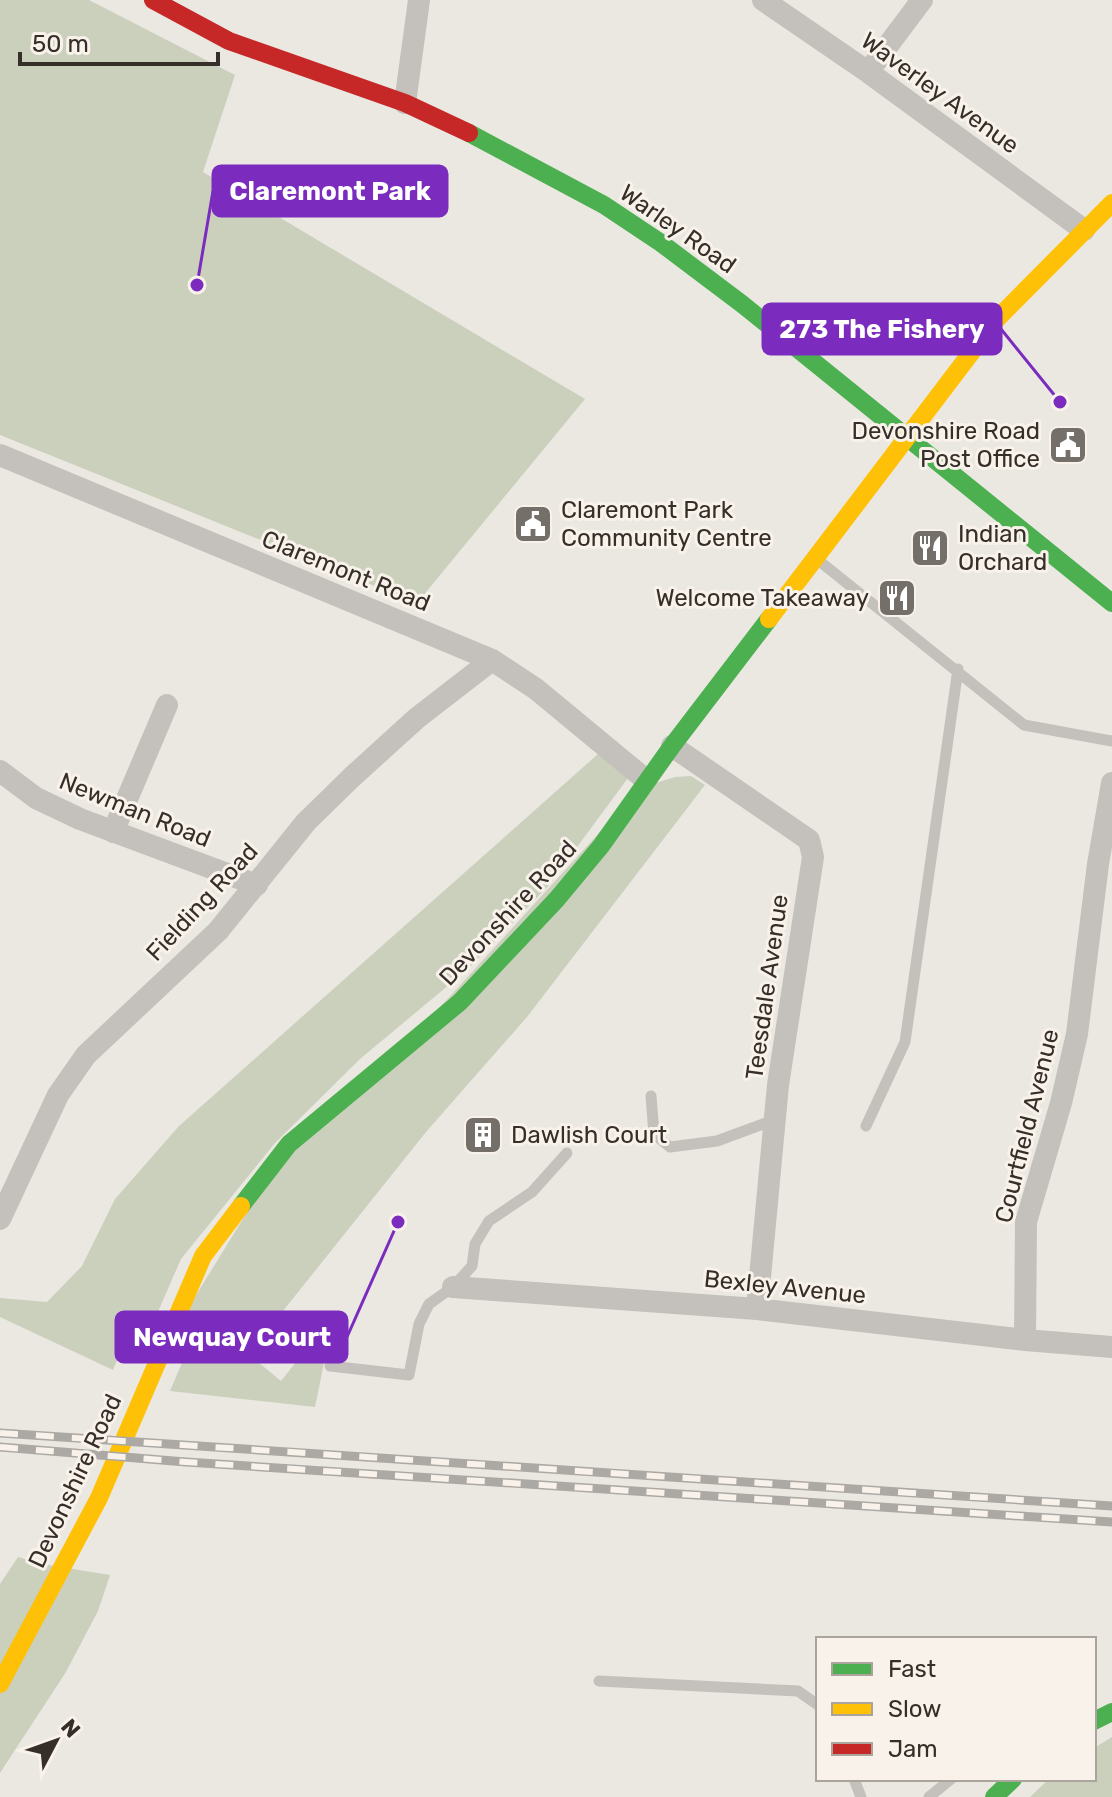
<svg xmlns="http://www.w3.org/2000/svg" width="1112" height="1797" viewBox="0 0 1112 1797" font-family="Rubik,sans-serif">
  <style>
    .green { fill: #cbd0bd }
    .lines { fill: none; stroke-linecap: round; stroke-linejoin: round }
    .lane { stroke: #c4c0bb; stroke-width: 11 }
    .street { stroke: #c4c0bb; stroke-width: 22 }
    .fast { stroke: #4caf50; stroke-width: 18 }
    .slow { stroke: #ffc107; stroke-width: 18 }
    .jam { stroke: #c62828; stroke-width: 18 }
    .rail-casing { stroke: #aca9a5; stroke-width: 9 }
    .rail { stroke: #f8f2ea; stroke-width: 6; stroke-dasharray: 18; stroke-linecap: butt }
    .labels { text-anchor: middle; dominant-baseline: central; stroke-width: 6; stroke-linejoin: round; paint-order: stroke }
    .street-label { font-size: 24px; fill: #352e29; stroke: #f8f2ea }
    .poi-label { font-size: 24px; fill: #352e29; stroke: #f8f2ea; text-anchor: start }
    .leader { fill: none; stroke: #7b2cbf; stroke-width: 3 }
    .callout-dot { fill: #7b2cbf; stroke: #f8f2ea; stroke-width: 3 }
    .callout { fill: #7b2cbf; stroke: #7b2cbf; stroke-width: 3 }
    .callout-label { font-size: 26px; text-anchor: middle; font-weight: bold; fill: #fff }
  </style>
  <rect width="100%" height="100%" fill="#ebe8e2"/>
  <path class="green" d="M0,0H89L235,75L203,172L585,399L417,603L0,435Z
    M598,754L628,778L549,885L468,969L360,1059L275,1143L181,1259L143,1346L125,1341L113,1370L0,1317V1298L47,1302L82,1266L115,1199L179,1126Z
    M691,776L705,785L527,1017L426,1132L255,1346L259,1350L253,1358L281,1381L304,1352L324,1363L315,1407L170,1391L184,1358L161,1352L289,1144L400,1051L640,788L675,777Z
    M18,1557L42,1564L110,1575L98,1611L66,1672L0,1773V1584Z
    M1112,1737V1797H1030L1049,1779H1094V1748Z"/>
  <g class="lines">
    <path class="lane" d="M818,560L1024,725L1112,741
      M651,1096L654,1134L670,1147L717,1141L774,1120
      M866,1126L905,1042L958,669
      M330,1366L409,1375L419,1324L429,1304L453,1287L472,1266L475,1244L489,1221L532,1192L567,1153
      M599,1681L798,1691L818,1705
      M854,1779L861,1797
      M929,1797L951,1779"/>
    <path class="street" d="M763,0L868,72L1084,230
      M868,72L922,0
      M405,103L419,0
      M0,455L492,660L536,689L646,780
      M672,746L809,840L813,857L778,1085L757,1309
      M0,771L36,798L80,819L257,885
      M113,832L167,705
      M0,1219L58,1095L86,1055L218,931L306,822L352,777L417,718L492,660
      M453,1287L757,1309L1025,1340L1112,1347
      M1025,1340L1026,1222L1061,1103L1077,1034L1098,864L1112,783"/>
    <path class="fast" d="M469,133L604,205L661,243L742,304L1112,603
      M241,1206L289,1144L460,1002L557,899L601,846L672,746L769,619
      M1094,1721L1112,1712
      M994,1797L1013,1779"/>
    <path class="slow" d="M769,619L996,320L1112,203
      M0,1684L99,1498L203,1256L241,1206"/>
    <path class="jam" d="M153,0L229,41L405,103L469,133"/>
    <g class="rail-casing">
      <path id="rail" d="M0,1433L1112,1506
        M0,1447L186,1462L1112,1522"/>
    </g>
    <use href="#rail" class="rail"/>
  </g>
  <defs>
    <g id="civic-square" transform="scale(2)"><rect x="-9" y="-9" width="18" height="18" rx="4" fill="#756f6a" stroke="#f8f2ea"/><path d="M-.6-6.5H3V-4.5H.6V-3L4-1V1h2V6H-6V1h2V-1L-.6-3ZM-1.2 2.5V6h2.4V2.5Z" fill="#fff"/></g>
    <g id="restaurant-square" transform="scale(2)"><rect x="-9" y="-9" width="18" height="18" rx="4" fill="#756f6a" stroke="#f8f2ea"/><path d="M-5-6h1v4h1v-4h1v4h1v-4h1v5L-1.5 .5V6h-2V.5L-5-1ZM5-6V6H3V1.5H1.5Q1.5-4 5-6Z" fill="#fff"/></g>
    <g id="building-square" transform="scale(2)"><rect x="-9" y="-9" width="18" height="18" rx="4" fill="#756f6a" stroke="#f8f2ea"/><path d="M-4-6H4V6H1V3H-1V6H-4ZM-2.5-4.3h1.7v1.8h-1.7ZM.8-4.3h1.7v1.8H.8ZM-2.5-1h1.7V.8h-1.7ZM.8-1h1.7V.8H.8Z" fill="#fff"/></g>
  </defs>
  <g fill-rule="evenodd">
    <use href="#civic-square" x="1068" y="445"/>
    <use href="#civic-square" x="533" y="524"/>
    <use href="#restaurant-square" x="930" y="548"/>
    <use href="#restaurant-square" x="897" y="598"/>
    <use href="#building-square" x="483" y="1135"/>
  </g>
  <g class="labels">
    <g class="street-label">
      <text transform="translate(940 93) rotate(36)">Waverley Avenue</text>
      <text transform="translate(678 229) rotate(35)">Warley Road</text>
      <text transform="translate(346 571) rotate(22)">Claremont Road</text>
      <text transform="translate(135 810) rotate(22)">Newman Road</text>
      <text transform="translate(202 902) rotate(-47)">Fielding Road</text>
      <text transform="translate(508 913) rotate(-47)">Devonshire Road</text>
      <text transform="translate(767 987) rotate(-82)">Teesdale Avenue</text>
      <text transform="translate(1027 1126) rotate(-76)">Courtfield Avenue</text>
      <text transform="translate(785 1287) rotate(6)">Bexley Avenue</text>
      <text transform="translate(75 1481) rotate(-65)">Devonshire Road</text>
    </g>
    <g class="poi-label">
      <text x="1040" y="431" text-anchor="end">Devonshire Road<tspan x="1040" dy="28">Post Office</tspan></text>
      <text x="561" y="510">Claremont Park<tspan x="561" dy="28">Community Centre</tspan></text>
      <text x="958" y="534">Indian<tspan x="958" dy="28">Orchard</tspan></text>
      <text x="869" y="598" text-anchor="end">Welcome Takeaway</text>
      <text x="511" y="1135">Dawlish Court</text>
    </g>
  </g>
  <path class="leader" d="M197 285L213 191M1060 402L1001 329M398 1222L347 1337"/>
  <g class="callout-dot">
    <circle cx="197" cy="285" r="8"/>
    <circle cx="1060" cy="402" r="8"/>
    <circle cx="398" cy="1222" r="8"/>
  </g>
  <g class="callout">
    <rect x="213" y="166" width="234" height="50" rx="8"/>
    <rect x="763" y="304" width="238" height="50" rx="8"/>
    <rect x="116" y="1312" width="231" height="50" rx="8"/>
  </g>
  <g class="callout-label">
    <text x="330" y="200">Claremont Park</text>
    <text x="882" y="338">273 The Fishery</text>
    <text x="232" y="1346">Newquay Court</text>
  </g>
  <rect x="816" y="1637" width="280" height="144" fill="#f8f2ea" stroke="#aaa49d" stroke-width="2"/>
  <rect x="832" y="1663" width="40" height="12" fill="#4caf50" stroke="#aaa49d" stroke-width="2"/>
  <text x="888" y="1677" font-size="24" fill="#352e29">Fast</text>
  <rect x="832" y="1703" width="40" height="12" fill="#ffc107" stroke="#aaa49d" stroke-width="2"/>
  <text x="888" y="1717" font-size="24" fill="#352e29">Slow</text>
  <rect x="832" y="1743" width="40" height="12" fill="#c62828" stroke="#aaa49d" stroke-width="2"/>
  <text x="888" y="1757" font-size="24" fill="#352e29">Jam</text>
  <g transform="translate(56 1741) rotate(49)" stroke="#f8f2ea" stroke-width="6" paint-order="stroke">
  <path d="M0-6L14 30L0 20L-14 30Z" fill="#352e29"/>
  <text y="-12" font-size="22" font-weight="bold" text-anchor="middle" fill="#352e29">N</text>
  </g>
  <path d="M20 52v12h198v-12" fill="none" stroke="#352e29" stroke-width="4"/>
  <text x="32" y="52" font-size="24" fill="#352e29" stroke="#f8f2ea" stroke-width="6" paint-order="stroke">50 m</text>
</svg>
